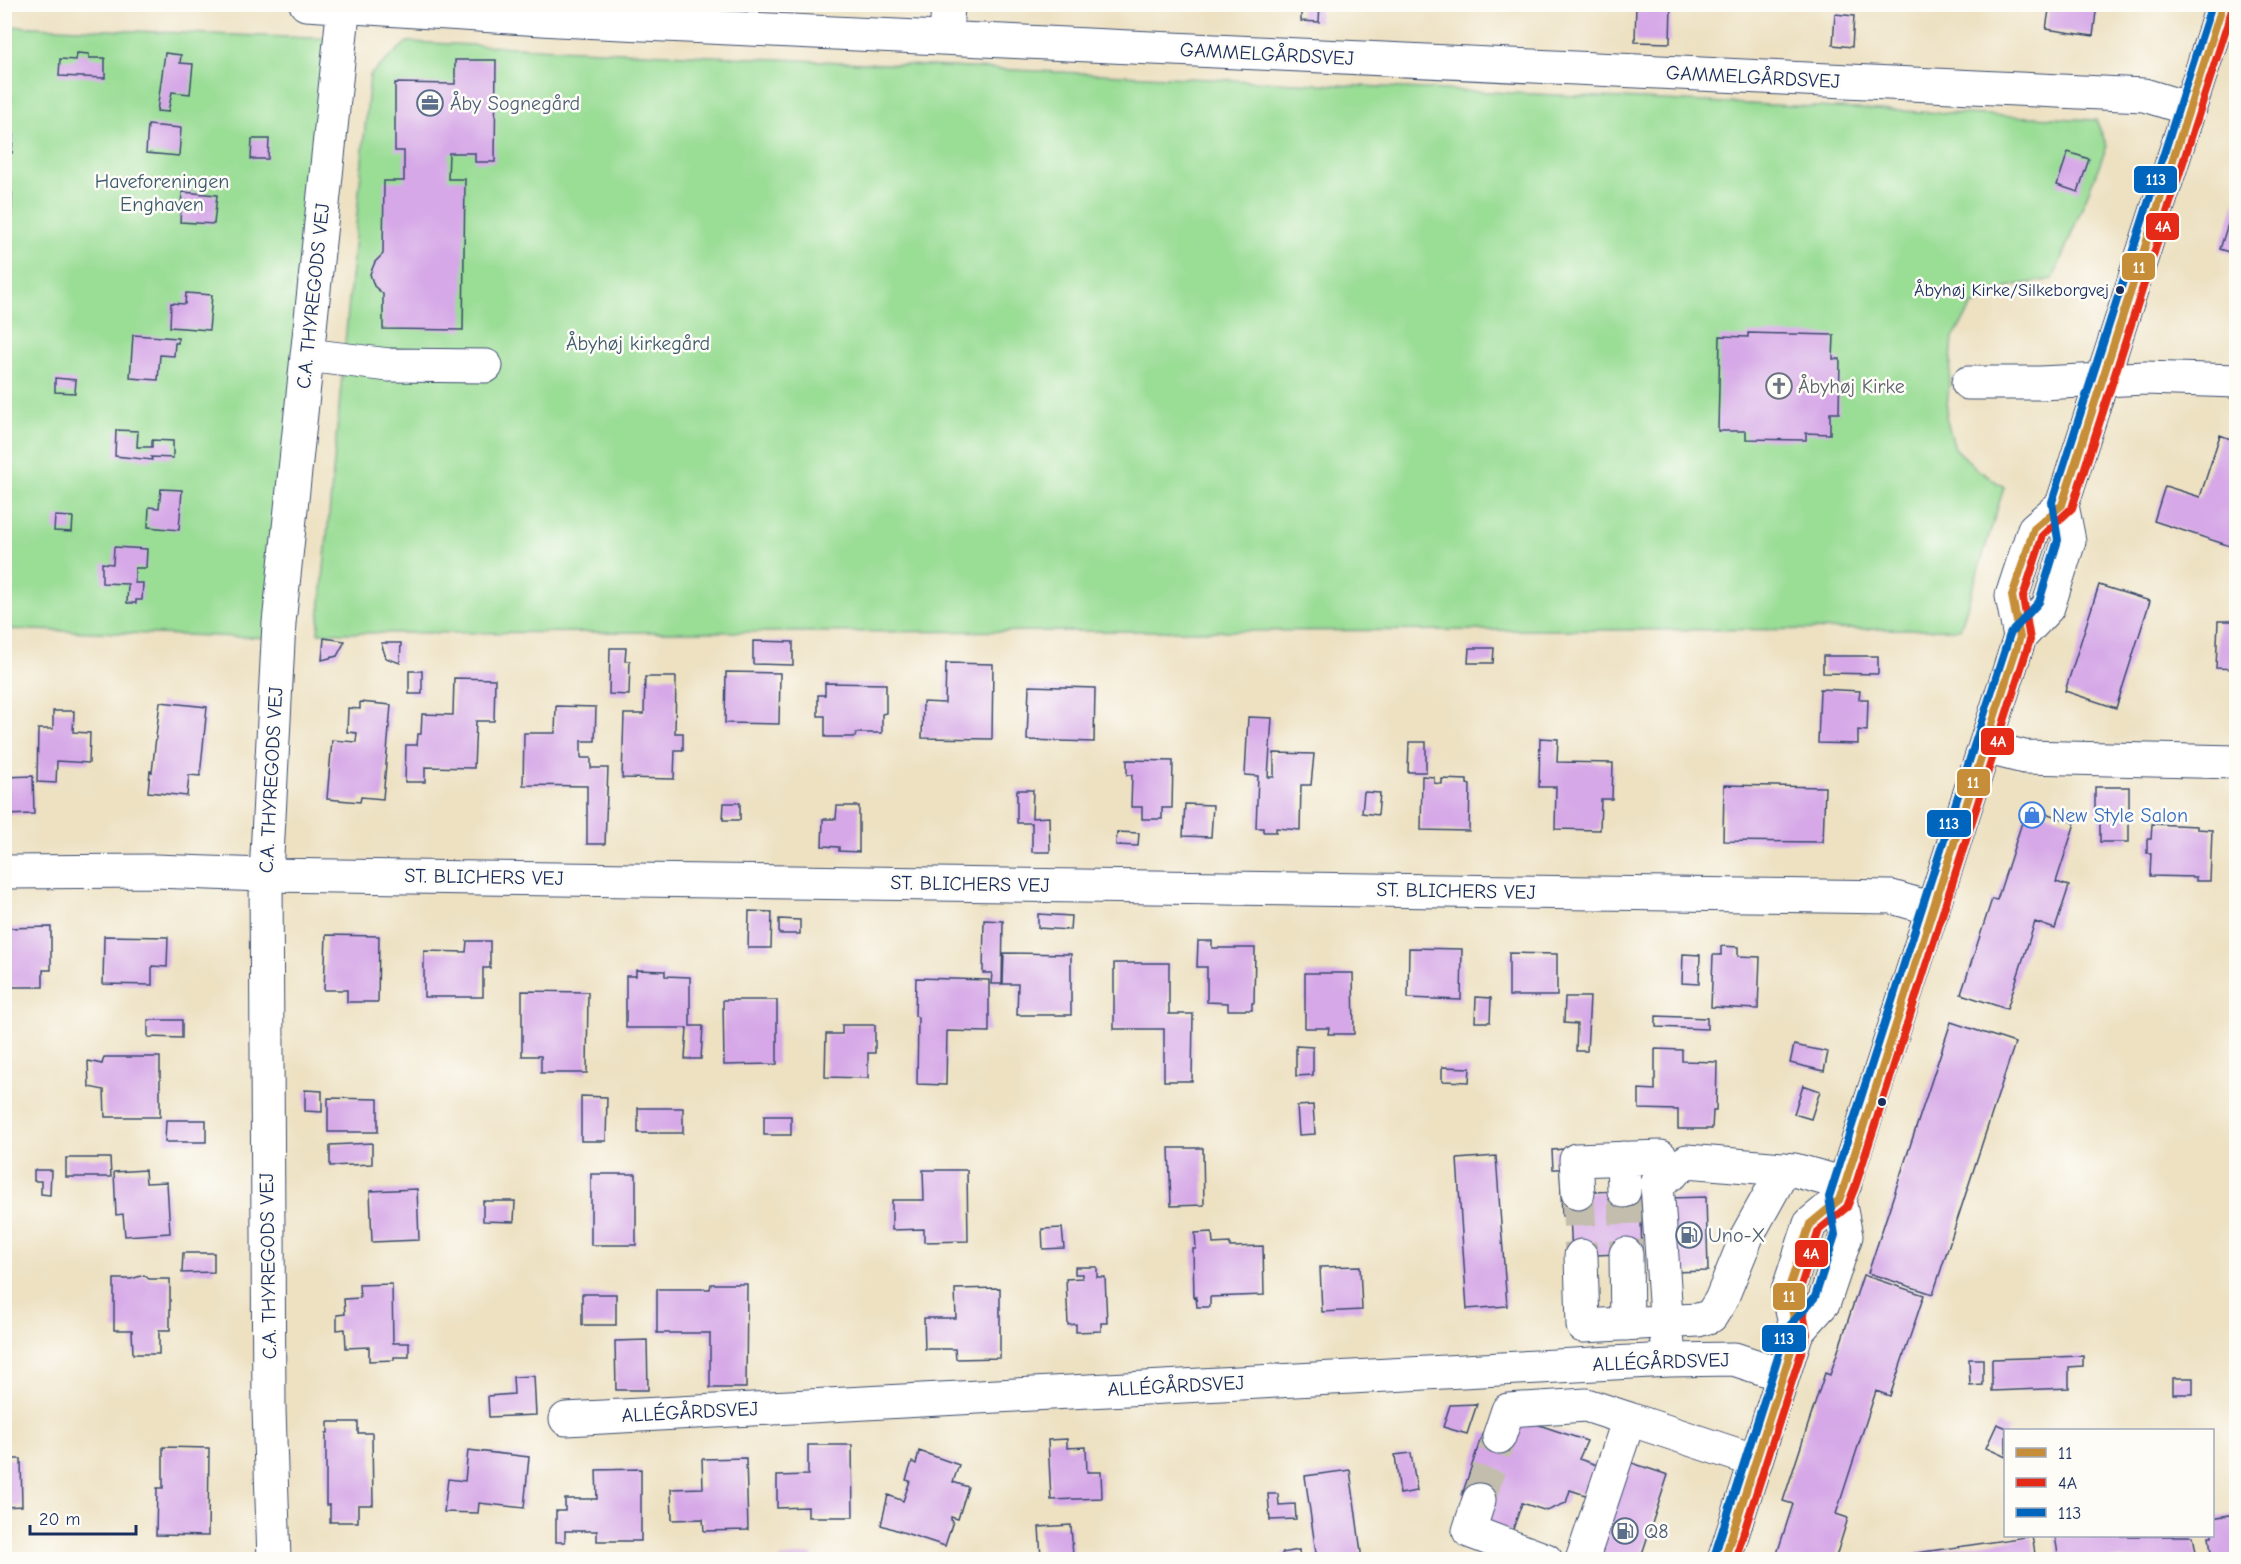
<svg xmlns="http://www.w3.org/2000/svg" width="2241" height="1564" viewBox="0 0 2241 1564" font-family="'Comic Neue',sans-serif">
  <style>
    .green { fill: #9add95; stroke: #5a867a; stroke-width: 1.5 }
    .building { fill: #d6a8e7 }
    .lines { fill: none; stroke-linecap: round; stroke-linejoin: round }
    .minor-tunnel { stroke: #c3bdae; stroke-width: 33; stroke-dasharray: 33 16; stroke-linecap: butt }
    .minor-casing { stroke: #3a4a6d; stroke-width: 35 }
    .minor { stroke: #fff; stroke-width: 33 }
    .bus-1-casing { stroke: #fdfcf7; stroke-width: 12 }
    .bus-2-casing { stroke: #fdfcf7; stroke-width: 12 }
    .bus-3-casing { stroke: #fdfcf7; stroke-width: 12 }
    .bus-1 { stroke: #c68e39; stroke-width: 8 }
    .bus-2 { stroke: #e52b18; stroke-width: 8 }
    .bus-3 { stroke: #0065bd; stroke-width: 8 }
    .bus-dot { fill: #1b2f5e; stroke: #fdfcf7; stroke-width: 2 }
    .labels { text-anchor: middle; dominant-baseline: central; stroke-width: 5; stroke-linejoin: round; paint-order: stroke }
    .bus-label { font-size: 18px; fill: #1b2f5e; stroke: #fdfcf7; text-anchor: end }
    .street-label { font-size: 20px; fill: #1b2f5e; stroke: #fdfcf7 }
    .service-label { font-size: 20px; fill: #4e5e75; stroke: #fdfcf7; text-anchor: start }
    .park-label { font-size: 20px; fill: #3b5a6c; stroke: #fdfcf7 }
    .worship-label { font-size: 20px; fill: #5b616d; stroke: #fdfcf7; text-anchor: start }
    .shop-label { font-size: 20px; fill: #366cbe; stroke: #fdfcf7; text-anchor: start }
    .line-badge { stroke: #fdfcf7; stroke-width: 2 }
    .badge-label { font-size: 16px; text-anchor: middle; font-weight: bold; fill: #fff }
  </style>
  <rect width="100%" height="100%" fill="#fdfcf7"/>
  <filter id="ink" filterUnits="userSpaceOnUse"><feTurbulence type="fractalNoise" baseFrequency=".0167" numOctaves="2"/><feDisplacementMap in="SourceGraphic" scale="12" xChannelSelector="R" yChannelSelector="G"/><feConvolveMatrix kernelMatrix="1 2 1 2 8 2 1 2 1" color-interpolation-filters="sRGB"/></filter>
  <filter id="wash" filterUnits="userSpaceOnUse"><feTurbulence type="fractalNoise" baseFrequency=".008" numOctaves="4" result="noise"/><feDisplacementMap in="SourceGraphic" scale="24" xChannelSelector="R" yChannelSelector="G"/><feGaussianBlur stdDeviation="1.35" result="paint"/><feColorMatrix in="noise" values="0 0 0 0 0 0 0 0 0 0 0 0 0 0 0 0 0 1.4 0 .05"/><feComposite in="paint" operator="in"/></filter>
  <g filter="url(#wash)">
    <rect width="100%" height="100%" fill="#ede1c2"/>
    <path class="green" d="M5,26L336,39L275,638L5,629Z
      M407,42L2096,120L2107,146L2053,279L2011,286L1972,306L1953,338L1946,418L1955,448L1978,470L2004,487L1960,629L318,633L370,75Z"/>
    <g id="blocks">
      <path class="building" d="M1301,4H1320L1319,22L1301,21Z
        M1636,4H1671L1670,43L1635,42Z
        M2050,4H2097L2093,36L2046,29Z
        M1835,14L1854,16L1852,47L1833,45Z
        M77,53L89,54V58H105V78L59,76L60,59L76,60Z
        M165,53L181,55L180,63L193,64L190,94L172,92L168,112L157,111Z
        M455,60H496L495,162H475V153H449L448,179H465L463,330L383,329V294L374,286L370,274L375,262L383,254L384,181H404V151H395V83L455,84Z
        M4,62H10V96H4Z
        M148,125L181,128L179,156L146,153Z
        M4,132L13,133L12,153L4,152Z
        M252,139H269L268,159H251Z
        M2068,152L2089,159L2078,192L2057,185Z
        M4,192L12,193L11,226H4Z
        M182,192L217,195L214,224L180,222Z
        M2236,199V254L2220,249Z
        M186,293L212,295L209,330L170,327L171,303L185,304Z
        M1748,333L1834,335L1833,359H1840L1839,413H1830V434L1806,433V440L1746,439V431H1718L1720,336L1748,337Z
        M133,335L178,338V343H175L174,356L160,355L158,380L130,378Z
        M55,378L76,380L75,393L55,392Z
        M116,430L138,431L137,447H152V440L173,441V458L151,457L152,460L115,456Z
        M2220,435L2236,441V548L2154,521L2165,486L2200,497Z
        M161,489L182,490L179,530L148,527L149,507L159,508Z
        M55,516L73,517L72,532L54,531Z
        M114,547L147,549L146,568H135V583H143L142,600H136V603H127L128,584L102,583V563L113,564Z
        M2099,585L2150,601L2116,708L2065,691Z
        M2218,621H2236V669L2216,668Z
        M324,638L345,641L337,656L322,660Z
        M753,641L793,642V665L753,664Z
        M381,643H401L400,663L386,658Z
        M610,648H626L625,661H630L629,695L609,694Z
        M1469,648H1494L1493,663H1468Z
        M1823,656H1878V674L1823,673Z
        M946,663L993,664L992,739L922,738L923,702L945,703Z
        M409,671H422V694H409Z
        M726,672L780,673L779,724L725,723Z
        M645,677H676L675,733H683V750H675L674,779L622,778L624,714H644Z
        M454,678L495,679L494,721H476L474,768L425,767V782H405L406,745H417L418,734H421L422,714L453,715Z
        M825,683L886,684V713L882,714V733H856L855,737H825V716H818V695H825Z
        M1029,686L1095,688L1094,742L1027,740Z
        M1820,689L1860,691L1859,699H1868L1867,731L1858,730V744L1818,743Z
        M160,702L207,707L200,776L189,775L187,796L148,792L150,771L152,772Z
        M360,702L391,705L383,799L361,797L360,802L327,799L332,740L356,742L357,733L347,732L348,708L360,709Z
        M556,706L596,707L595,741H581V758H591V768H608L605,844H587V786L523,785L524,733H555Z
        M53,711H74L73,732L90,733L89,763L57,761L56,783L37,782L38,729H53Z
        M1248,717L1272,718L1268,777H1274V753L1314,754L1311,785H1301L1300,830L1276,828V832H1263V828H1256L1258,776L1245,775Z
        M1540,738L1558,739L1557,762L1613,763L1612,799H1601L1600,830L1555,829L1556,787H1539Z
        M1409,742H1426V772H1408Z
        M1127,760L1173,761L1172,808H1162V819H1142V807H1131L1132,775H1127Z
        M33,776L34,814L4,815V777Z
        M1422,776L1434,777V783L1442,784V779L1467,780V784L1470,785L1469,831L1421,830Z
        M1724,785L1825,787L1823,842L1723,841Z
        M2095,787H2129V842H2100V812H2095Z
        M1017,790H1033L1032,818L1049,817L1050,852H1032V823H1017Z
        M1364,792L1380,793L1378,815L1362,813Z
        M724,803H740V820H723Z
        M1185,804L1213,805L1211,837L1183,836Z
        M837,806H859V852L839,851V847L822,846L823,819H836Z
        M2027,807L2075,823L2056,882L2069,886L2055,929L2035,922L2007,1009L1961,994L1992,899L1997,900Z
        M2152,824L2197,826V829L2212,830L2210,881H2196V877L2150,876L2151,853H2147V839H2151Z
        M1117,832L1139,833L1138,846L1116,845Z
        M749,911L772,912L771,948H748Z
        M1038,914L1071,916L1070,930L1038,928Z
        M779,919L800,920V934H779Z
        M984,920L1003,921L1002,984H991L992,973H983Z
        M51,927V970H43V987H4L5,928Z
        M326,935L379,936L378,1002H347V990H324Z
        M104,936L168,937L167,967L152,966V985L103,984Z
        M467,941H490V968H483V997H424V951L466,952Z
        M1198,941H1212V948H1255L1254,1003H1252V1010H1228V1003L1207,1002V967H1197Z
        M1721,946L1738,947V956L1760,957L1758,1009L1711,1007L1713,955H1721Z
        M1409,948L1462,949L1461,1000L1408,998Z
        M1004,953L1071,954V1015H1017L1018,984H1003Z
        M1509,953L1557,954V996H1509Z
        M1683,954L1700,955L1699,984L1682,983Z
        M1114,963H1169V1014H1193L1192,1081H1164V1029H1114Z
        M636,970L665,971V976L690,977V1026H703L701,1059H685L687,1028H626V976H636Z
        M1305,973H1353L1354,1034H1328L1329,1028H1305Z
        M916,978L989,980V1032L947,1031L946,1085L917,1084L918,1017L915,1016Z
        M522,991L588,992L587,1073H541V1056H522Z
        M1476,997L1491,998L1490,1022H1475Z
        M1565,997H1590L1587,1051H1576L1577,1024L1564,1023Z
        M723,1000H777V1064L724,1065Z
        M1656,1016L1707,1018V1029L1656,1027Z
        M148,1020H182V1038L148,1037Z
        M1951,1022L2015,1043L1933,1294L1868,1273Z
        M842,1025H875V1053H868V1078L825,1077L826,1034H842Z
        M1794,1045L1828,1052L1824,1071L1790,1063Z
        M1296,1046L1313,1047V1075L1296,1076Z
        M1655,1049L1682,1050V1061L1717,1062L1716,1111H1713L1712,1129H1678V1110L1639,1109V1089L1655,1090Z
        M104,1057H160V1117H105L104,1090L89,1087L88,1061L102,1064Z
        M1442,1067L1470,1068L1469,1082L1442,1081Z
        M1803,1085L1820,1091L1811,1119L1794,1114Z
        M305,1090L322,1091V1112L305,1111Z
        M581,1096L607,1097L606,1141H581Z
        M328,1098L378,1099V1132H328Z
        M1313,1105L1315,1134L1299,1135L1297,1106Z
        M638,1108H683V1133H638Z
        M764,1116H791V1135H764Z
        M166,1120H206V1142H165Z
        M372,1143V1164L330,1166V1145Z
        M1169,1148H1203L1204,1205L1171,1206Z
        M1564,1149L1567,1216H1562L1560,1169H1553L1552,1150Z
        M1496,1156L1507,1306L1467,1309L1457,1159Z
        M66,1158H110L111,1177H66Z
        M34,1170H51L50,1195L41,1194V1181H34Z
        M145,1170L146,1183L167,1182L170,1233L125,1236L123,1214L116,1215L114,1172Z
        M923,1170H967L968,1241L924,1242V1229L892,1230V1200H924Z
        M591,1174H636V1245H591Z
        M417,1189L419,1240L372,1242L370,1191Z
        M1640,1190L1642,1253L1572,1256L1569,1193Z
        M1706,1197L1708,1271L1672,1272L1669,1198Z
        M483,1201H515L514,1222L483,1221Z
        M1062,1228L1064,1248L1043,1249L1042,1229Z
        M1212,1232L1213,1244L1230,1243V1247L1263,1246L1264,1295L1210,1297V1307H1197L1196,1297L1194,1298L1193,1249H1196L1195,1233Z
        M183,1253H214V1272L182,1273Z
        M1360,1266L1362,1310L1322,1312L1320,1267Z
        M1075,1267H1097V1277H1105L1107,1323H1101V1331L1076,1332V1324L1068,1325L1066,1279L1082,1278V1274H1075Z
        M144,1275L149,1279H170V1330H159V1354H133L132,1330H114V1279H131Z
        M1863,1275L1924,1295L1890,1396L1876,1391L1836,1514L1848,1518L1835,1560H1775L1793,1504L1783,1501L1825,1373L1830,1375Z
        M392,1284L393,1343H409V1357H394V1360L369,1361V1347L346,1348L345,1329L337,1330V1315L345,1314L344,1299L360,1298L359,1285Z
        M711,1284H747L746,1388H710V1333H657V1289H710Z
        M1000,1288V1358L956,1359L955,1349H925L924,1318H956L955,1289Z
        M582,1294H616V1325H582Z
        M647,1340L648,1390H616L615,1341Z
        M2083,1356V1366L2069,1367V1388L1992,1391V1359Z
        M1969,1359H1983V1385L1970,1386Z
        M534,1376L536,1415L489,1417L488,1396L514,1394L513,1377Z
        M2173,1378H2193V1394H2173Z
        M1477,1404L1467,1434L1443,1427L1450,1405Z
        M1521,1419L1587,1441L1579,1459L1618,1472L1623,1460L1668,1475L1640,1560H1591L1610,1503L1570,1490L1566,1503L1547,1511L1522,1503L1512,1532L1487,1524L1493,1505L1462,1495L1483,1432L1514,1442Z
        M328,1422H358V1433H372L373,1505H358V1522H330V1505H326V1433H328Z
        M1997,1424L2012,1430H2006V1457L1986,1448Z
        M1067,1439V1448L1086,1447L1087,1472H1101L1102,1498L1051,1500L1048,1440Z
        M808,1445H852L853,1517H808V1507L777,1508V1476L808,1475Z
        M163,1447L209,1448L208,1536L156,1535L157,1488H163Z
        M468,1450L529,1457L524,1508L479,1503L478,1513L444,1512L448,1479L465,1481Z
        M919,1451L959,1465L953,1482L968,1487L958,1519L951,1517V1520L953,1521L945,1546L881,1525L888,1495L903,1501L910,1481L906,1480L912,1462L916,1464Z
        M1411,1453L1417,1491L1400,1494L1395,1455Z
        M746,1458L748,1530L704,1531L703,1519L672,1520L671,1489L703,1488L702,1459Z
        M4,1459H21L22,1506L4,1507Z
        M641,1469V1541H597V1531H565V1542H556V1511H565V1499H597L596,1470Z
        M1350,1470L1362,1560H1317L1305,1476Z
        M1268,1494H1278L1279,1505L1295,1504L1296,1519L1270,1520Z
        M2236,1514V1560H2212L2209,1536H2212V1518Z
        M1071,1525L1073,1557L1041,1558L1039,1527Z
        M2032,1536L2036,1560H1911L1910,1554Z
        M2055,1536H2193L2197,1557L2181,1560H2059Z
        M1299,1550L1300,1560H1283L1282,1553Z
        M812,1554L813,1560H780V1558Z"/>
    </g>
  </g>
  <g filter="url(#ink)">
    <use href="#blocks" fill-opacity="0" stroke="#3a4a6d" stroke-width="1.5"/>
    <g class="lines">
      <path class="minor-tunnel" d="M1624,1191L1626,1254
        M1578,1193L1581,1256
        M1479,1500L1499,1437"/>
      <g class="minor-casing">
        <path id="minor" d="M306,4L558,20L2144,95L2190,109
          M946,38L948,4
          M307,355L389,365L486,366
          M1968,383H2040L2145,378L2236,381
          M2020,637L2012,596L2034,529L2062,505
          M1985,747L2024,757L2236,762
          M4,872L155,871L266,875L1892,897L1933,909
          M1623,1158L1624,1191
          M1578,1193L1576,1160L1661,1157L1673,1173
          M1626,1254L1627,1324
          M1581,1256L1583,1326L1698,1320L1711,1316L1721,1300L1747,1236L1784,1169
          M1797,1332L1788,1291L1810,1224L1839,1200
          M1669,1360L1657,1184L1687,1161L1794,1170L1845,1184
          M566,1419L1669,1360L1734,1359L1783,1375
          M1499,1437L1508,1410L1586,1405L1629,1419
          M1479,1500L1469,1531L1546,1560
          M274,1560L269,1409L266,875L279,623L344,4
          M1582,1560L1629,1419L1756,1461
          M1724,1560L1797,1332L1824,1302L1846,1236L1839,1200L2020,637L2048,607L2069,541L2062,505L2223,4"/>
      </g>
      <use href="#minor" class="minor"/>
      <g class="bus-1-casing">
        <path id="bus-1" d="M1724,1560L1797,1332L1788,1291L1810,1224L1839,1200L1845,1184L2020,637L2012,596L2034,529L2062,505L2223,4"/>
      </g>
      <g class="bus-2-casing">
        <path id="bus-2" d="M1735,1560L1807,1334L1799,1292L1819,1230L1847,1207L1855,1187L2030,640L2023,597L2043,535L2072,508L2233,7"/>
      </g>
      <g class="bus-3-casing">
        <path id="bus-3" d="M1714,1557L1787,1329L1815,1297L1835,1235L1829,1197L2010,634L2039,602L2058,540L2052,502L2212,4"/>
      </g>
      <use href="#bus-1" class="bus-1"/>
      <use href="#bus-2" class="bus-2"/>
      <use href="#bus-3" class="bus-3"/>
    </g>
  </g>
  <defs>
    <g id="office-ring" transform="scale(1.35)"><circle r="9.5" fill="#fdfcf7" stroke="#5c6f8a" stroke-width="1.5"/><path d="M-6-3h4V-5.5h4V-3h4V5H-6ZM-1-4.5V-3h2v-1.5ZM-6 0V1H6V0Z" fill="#5c6f8a"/></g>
    <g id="church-ring" transform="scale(1.35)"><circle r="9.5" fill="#fdfcf7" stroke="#6b7280" stroke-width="1.5"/><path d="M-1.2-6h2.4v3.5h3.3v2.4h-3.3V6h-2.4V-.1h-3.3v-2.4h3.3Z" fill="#6b7280"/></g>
    <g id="shop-ring" transform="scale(1.35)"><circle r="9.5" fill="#fdfcf7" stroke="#3f7fe0" stroke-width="1.5"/><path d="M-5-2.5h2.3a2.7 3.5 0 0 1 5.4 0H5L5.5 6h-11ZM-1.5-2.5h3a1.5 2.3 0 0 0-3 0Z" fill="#3f7fe0"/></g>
    <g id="fuel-ring" transform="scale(1.35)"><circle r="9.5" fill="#fdfcf7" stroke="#5c6f8a" stroke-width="1.5"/><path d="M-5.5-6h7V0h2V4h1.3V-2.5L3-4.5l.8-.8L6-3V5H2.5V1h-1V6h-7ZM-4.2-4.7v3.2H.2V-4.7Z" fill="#5c6f8a"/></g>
  </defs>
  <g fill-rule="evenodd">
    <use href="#office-ring" x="430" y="103"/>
    <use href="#church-ring" x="1779" y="386"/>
    <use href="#shop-ring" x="2032" y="815"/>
    <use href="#fuel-ring" x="1689" y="1235"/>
    <use href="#fuel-ring" x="1625" y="1531"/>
  </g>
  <g class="bus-dot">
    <circle cx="2120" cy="290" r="5"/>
    <circle cx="1882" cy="1102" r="5"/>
  </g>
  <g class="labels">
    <g class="bus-label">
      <text x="2109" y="290">Åbyhøj Kirke/Silkeborgvej</text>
    </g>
    <g class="street-label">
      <text transform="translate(1267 54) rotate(3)">GAMMELGÅRDSVEJ</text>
      <text transform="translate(1753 77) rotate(3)">GAMMELGÅRDSVEJ</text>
      <text transform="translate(313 296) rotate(-84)">C.A. THYREGODS VEJ</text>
      <text transform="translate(271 780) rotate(-87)">C.A. THYREGODS VEJ</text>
      <text transform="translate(484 877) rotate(1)">ST. BLICHERS VEJ</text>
      <text transform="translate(970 884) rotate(1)">ST. BLICHERS VEJ</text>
      <text transform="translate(1456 891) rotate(1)">ST. BLICHERS VEJ</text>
      <text transform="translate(268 1266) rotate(-91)">C.A. THYREGODS VEJ</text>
      <text transform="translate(1661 1362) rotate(-2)">ALLÉGÅRDSVEJ</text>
      <text transform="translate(1176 1386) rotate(-3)">ALLÉGÅRDSVEJ</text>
      <text transform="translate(690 1412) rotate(-3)">ALLÉGÅRDSVEJ</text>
    </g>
    <g class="service-label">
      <text x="450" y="103">Åby Sognegård</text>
      <text x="1708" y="1235">Uno-X</text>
      <text x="1644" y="1531">Q8</text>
    </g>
    <g class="park-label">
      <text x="162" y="181">Haveforeningen<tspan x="162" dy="23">Enghaven</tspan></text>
      <text x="638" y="343">Åbyhøj kirkegård</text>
    </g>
    <g class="worship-label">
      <text x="1798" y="386">Åbyhøj Kirke</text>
    </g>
    <g class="shop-label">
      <text x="2052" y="815">New Style Salon</text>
    </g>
  </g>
  <g class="line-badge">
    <rect x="2133" y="165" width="45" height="29" rx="6" fill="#0065bd"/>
    <rect x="2145" y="212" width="35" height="29" rx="6" fill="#e52b18"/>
    <rect x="2121" y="252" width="35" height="29" rx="6" fill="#c68e39"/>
    <rect x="1980" y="727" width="35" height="29" rx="6" fill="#e52b18"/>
    <rect x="1956" y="768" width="35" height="29" rx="6" fill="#c68e39"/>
    <rect x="1926" y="809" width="46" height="29" rx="6" fill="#0065bd"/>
    <rect x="1794" y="1239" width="35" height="29" rx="6" fill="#e52b18"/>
    <rect x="1772" y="1282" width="34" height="29" rx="6" fill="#c68e39"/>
    <rect x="1761" y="1324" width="46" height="29" rx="6" fill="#0065bd"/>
  </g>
  <g class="badge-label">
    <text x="2156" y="185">113</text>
    <text x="2163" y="232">4A</text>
    <text x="2139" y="273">11</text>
    <text x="1998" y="747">4A</text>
    <text x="1973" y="788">11</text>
    <text x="1949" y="829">113</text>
    <text x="1811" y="1259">4A</text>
    <text x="1789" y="1302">11</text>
    <text x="1784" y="1344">113</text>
  </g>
  <rect width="2241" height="1564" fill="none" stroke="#fdfcf7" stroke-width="24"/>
  <rect x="2004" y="1429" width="210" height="108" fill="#fdfcf7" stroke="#a3aaba" stroke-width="1.5"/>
  <rect x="2016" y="1448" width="30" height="9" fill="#c68e39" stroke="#a3aaba" stroke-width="1.5"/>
  <text x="2058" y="1459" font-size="18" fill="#1b2f5e">11</text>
  <rect x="2016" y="1478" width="30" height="9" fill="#e52b18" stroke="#a3aaba" stroke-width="1.5"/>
  <text x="2058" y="1489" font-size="18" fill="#1b2f5e">4A</text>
  <rect x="2016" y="1508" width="30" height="9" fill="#0065bd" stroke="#a3aaba" stroke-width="1.5"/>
  <text x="2058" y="1519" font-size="18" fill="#1b2f5e">113</text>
  <path d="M30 1525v9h106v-9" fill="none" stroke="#1b2f5e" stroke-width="3"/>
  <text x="39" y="1525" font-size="18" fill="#1b2f5e" stroke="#fdfcf7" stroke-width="4.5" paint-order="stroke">20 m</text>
</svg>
